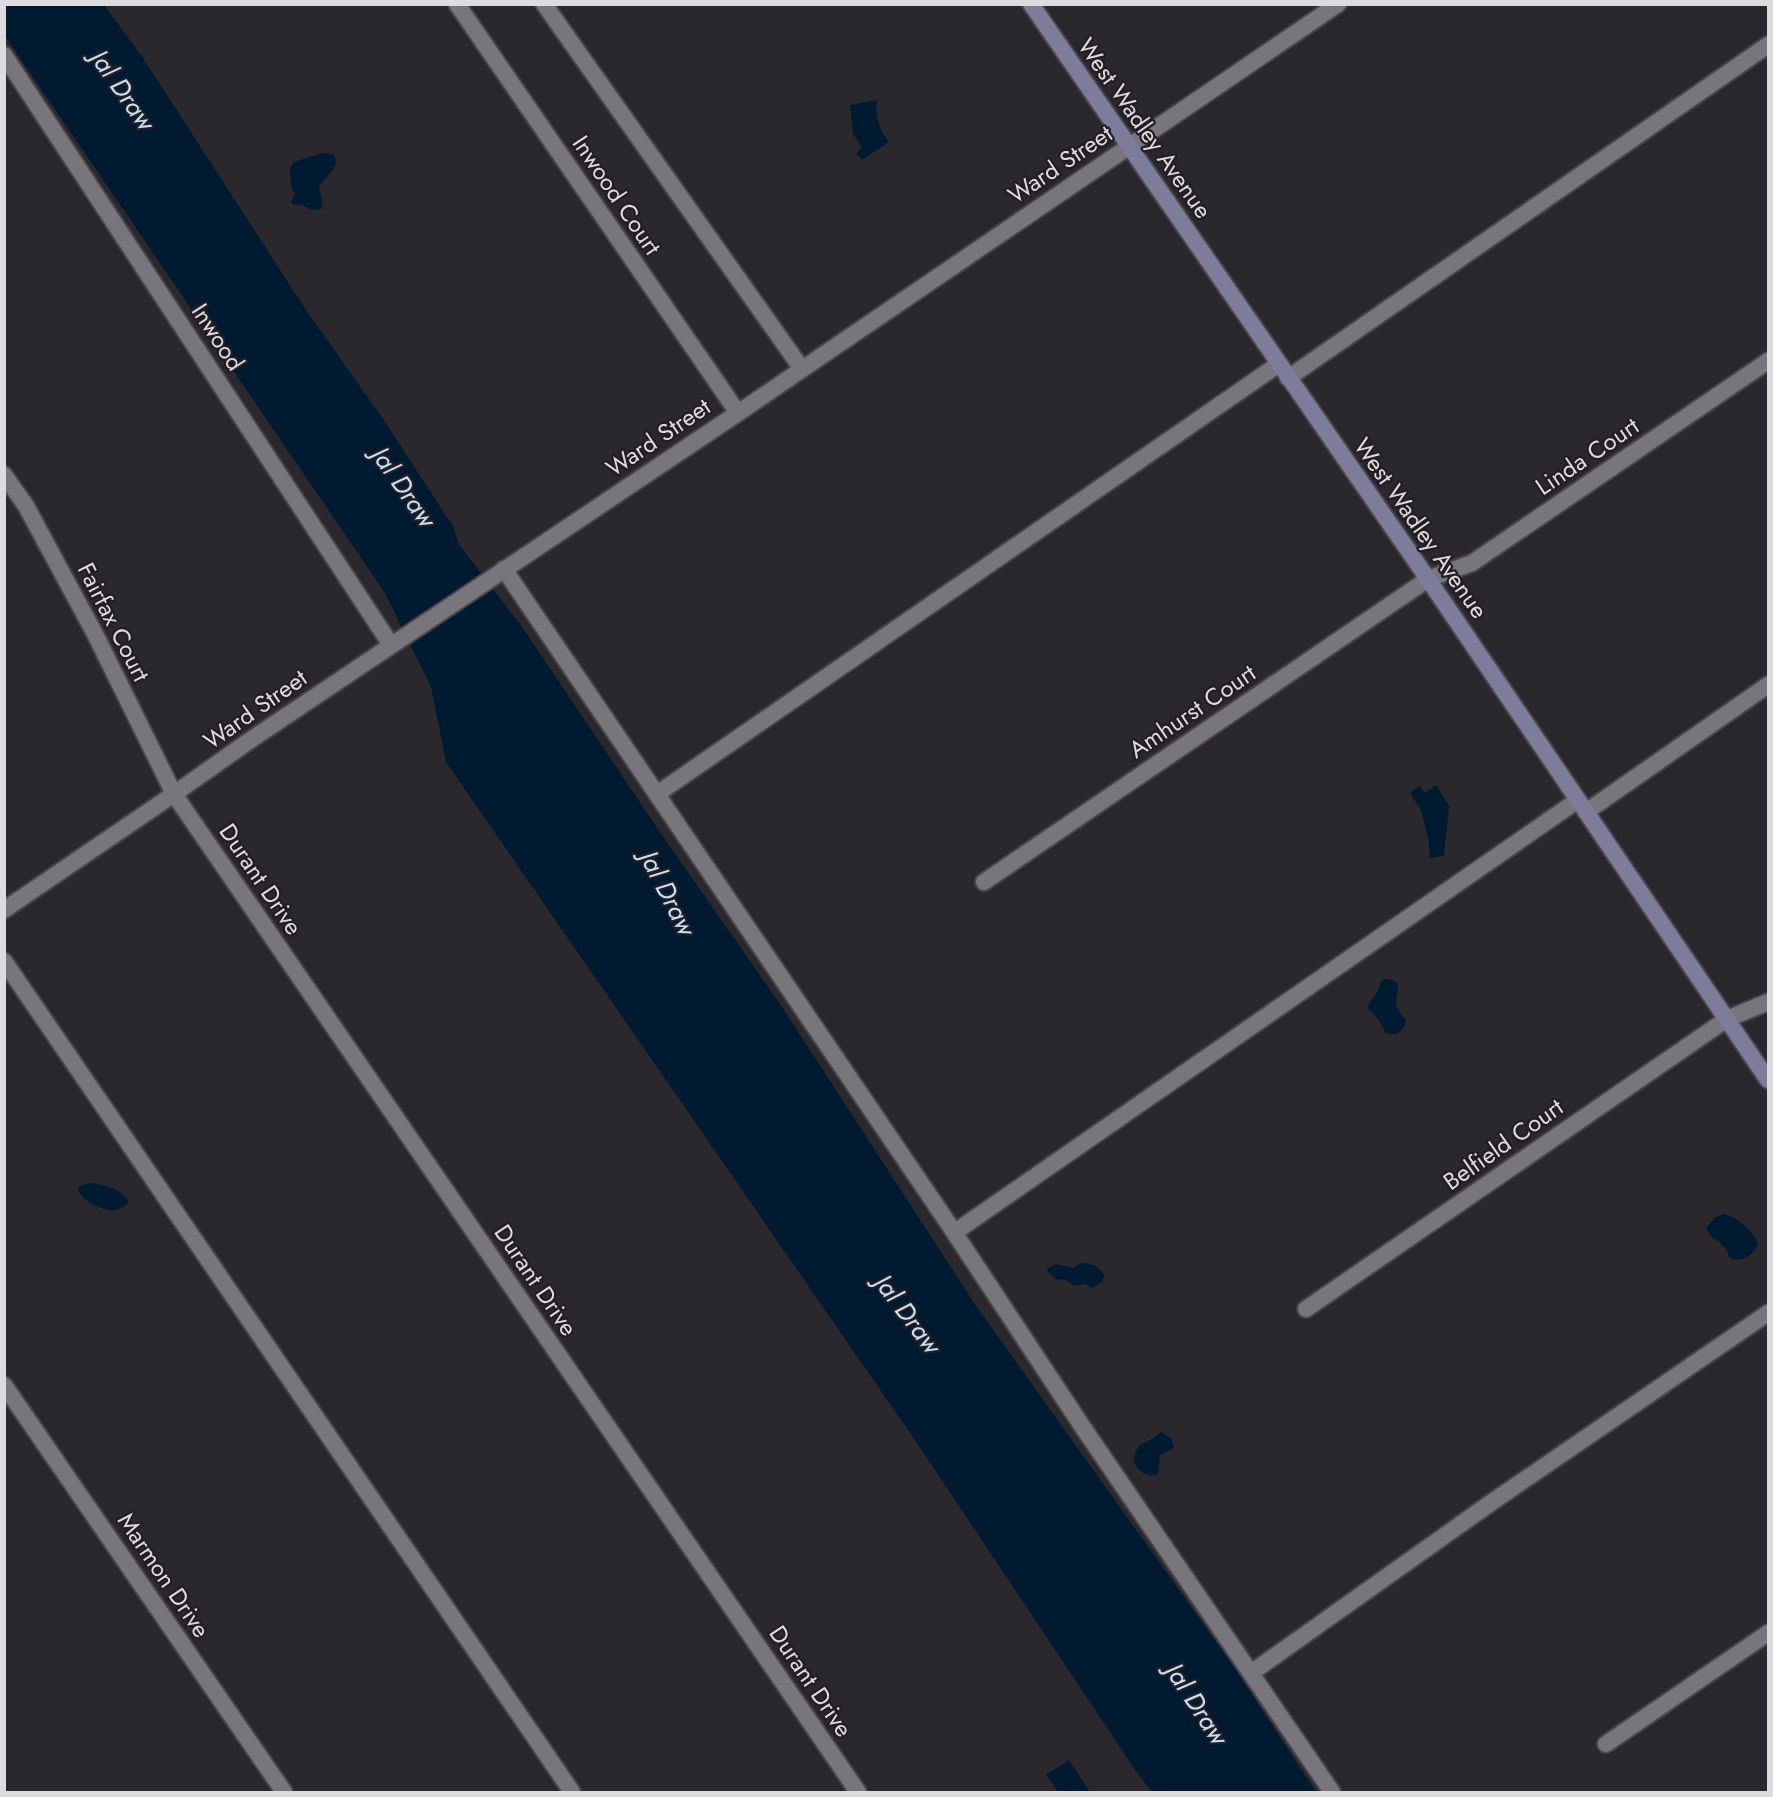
<svg xmlns="http://www.w3.org/2000/svg" width="1773" height="1797" viewBox="0 0 1773 1797" font-family="Jost,sans-serif">
  <style>
    .water { fill: #001a31 }
    .lines { fill: none; stroke-linecap: round; stroke-linejoin: round }
    .service-casing { stroke: #49454a; stroke-width: 20 }
    .minor-casing { stroke: #49454a; stroke-width: 20 }
    .tertiary-casing { stroke: #49454a; stroke-width: 20 }
    .secondary-casing { stroke: #49454a; stroke-width: 20 }
    .service { stroke: #79757c; stroke-width: 16 }
    .minor { stroke: #79757c; stroke-width: 16 }
    .tertiary { stroke: #79757c; stroke-width: 16 }
    .secondary { stroke: #7e7c9b; stroke-width: 16 }
    .labels { text-anchor: middle; dominant-baseline: central; stroke-width: 4.5; stroke-linejoin: round; paint-order: stroke }
    .street-label { font-size: 24px; fill: #dedbdf; stroke: #221e23 }
    .water-label { font-size: 26px; font-style: italic; fill: #c8e0f7; stroke: #221e23 }
  </style>
  <rect width="100%" height="100%" fill="#2b282d"/>
  <path class="water" d="M4,5H104L143,58L306,310L383,419L454,528L458,543L522,627L664,838L782,1007L976,1306L1234,1667L1316,1792H1152L1136,1771L919,1446L446,762L431,687L385,593L5,36Z
    M877,100C875,118 879,128 889,142L862,160L856,154L862,147L853,134L850,105Z
    M322,153L333,154C343,167 324,176 319,188C320,196 325,200 321,209L312,210L300,204L293,205L291,202L295,192L292,190L290,175L291,166L294,162Z
    M1436,785L1449,806L1444,856L1430,858L1429,843L1421,810L1410,793L1419,786L1425,793Z
    M1385,979C1406,980 1395,993 1396,1004C1397,1011 1403,1015 1406,1021C1403,1032 1397,1037 1386,1033L1378,1019L1368,1008L1369,1004L1378,991L1381,981Z
    M90,1183C104,1185 122,1188 129,1202C126,1206 121,1209 116,1210C104,1212 80,1200 78,1189L80,1186Z
    M1724,1214C1740,1219 1750,1228 1758,1243C1755,1255 1742,1262 1731,1259C1728,1255 1727,1249 1723,1246C1717,1239 1710,1238 1706,1228L1714,1218Z
    M1081,1263C1092,1263 1097,1266 1104,1274L1103,1281L1093,1288L1085,1284L1074,1286L1066,1280L1056,1279L1047,1271L1048,1268L1056,1264L1074,1268Z
    M1161,1432L1171,1438L1174,1448L1160,1455L1158,1474C1149,1479 1136,1471 1134,1460C1134,1455 1137,1449 1139,1445L1149,1441Z
    M1069,1760L1090,1792H1058L1046,1775Z"/>
  <g class="lines">
    <g class="service-casing">
      <path id="service" d="M1288,378L1768,45
        M504,569L948,1223L1082,1426L1332,1792
        M657,794L1279,364
        M1586,812L1768,685
        M4,961L572,1792
        M955,1232L1578,800
        M1251,1673L1492,1502L1768,1313"/>
    </g>
    <g class="minor-casing">
      <path id="minor" d="M457,4L738,413
        M544,4L802,369
        M4,55L391,645
        M4,475L26,506L95,634L174,794L858,1792
        M984,882L1428,579L1472,563L1768,361
        M1306,1309L1727,1019L1768,1002
        M4,1385L284,1792
        M1606,1744L1768,1633"/>
    </g>
    <g class="tertiary-casing">
      <path id="tertiary" d="M4,910L174,794L249,741L738,413L1338,4"/>
    </g>
    <g class="secondary-casing">
      <path id="secondary" d="M1031,4L1428,579L1768,1080"/>
    </g>
    <use href="#service" class="service"/>
    <use href="#minor" class="minor"/>
    <use href="#tertiary" class="tertiary"/>
    <use href="#secondary" class="secondary"/>
  </g>
  <g class="labels">
    <g class="street-label">
      <text transform="translate(1145 128) rotate(55)">West Wadley Avenue</text>
      <text transform="translate(1060 164) rotate(-34)">Ward Street</text>
      <text transform="translate(617 195) rotate(56)">Inwood Court</text>
      <text transform="translate(218 337) rotate(57)">Inwood</text>
      <text transform="translate(658 437) rotate(-34)">Ward Street</text>
      <text transform="translate(1587 456) rotate(-34)">Linda Court</text>
      <text transform="translate(1421 528) rotate(55)">West Wadley Avenue</text>
      <text transform="translate(114 622) rotate(63)">Fairfax Court</text>
      <text transform="translate(255 709) rotate(-35)">Ward Street</text>
      <text transform="translate(1192 711) rotate(-34)">Amhurst Court</text>
      <text transform="translate(261 879) rotate(56)">Durant Drive</text>
      <text transform="translate(1503 1144) rotate(-35)">Belfield Court</text>
      <text transform="translate(536 1280) rotate(56)">Durant Drive</text>
      <text transform="translate(164 1575) rotate(56)">Marmon Drive</text>
      <text transform="translate(811 1681) rotate(56)">Durant Drive</text>
    </g>
    <g class="water-label">
      <text transform="translate(123 90) rotate(55)">Jal Draw</text>
      <text transform="translate(404 487) rotate(55)">Jal Draw</text>
      <text transform="translate(668 893) rotate(63)">Jal Draw</text>
      <text transform="translate(908 1314) rotate(53)">Jal Draw</text>
      <text transform="translate(1197 1704) rotate(57)">Jal Draw</text>
    </g>
  </g>
  <rect width="1773" height="1797" fill="none" stroke="#dedbdf" stroke-width="12"/>
</svg>
